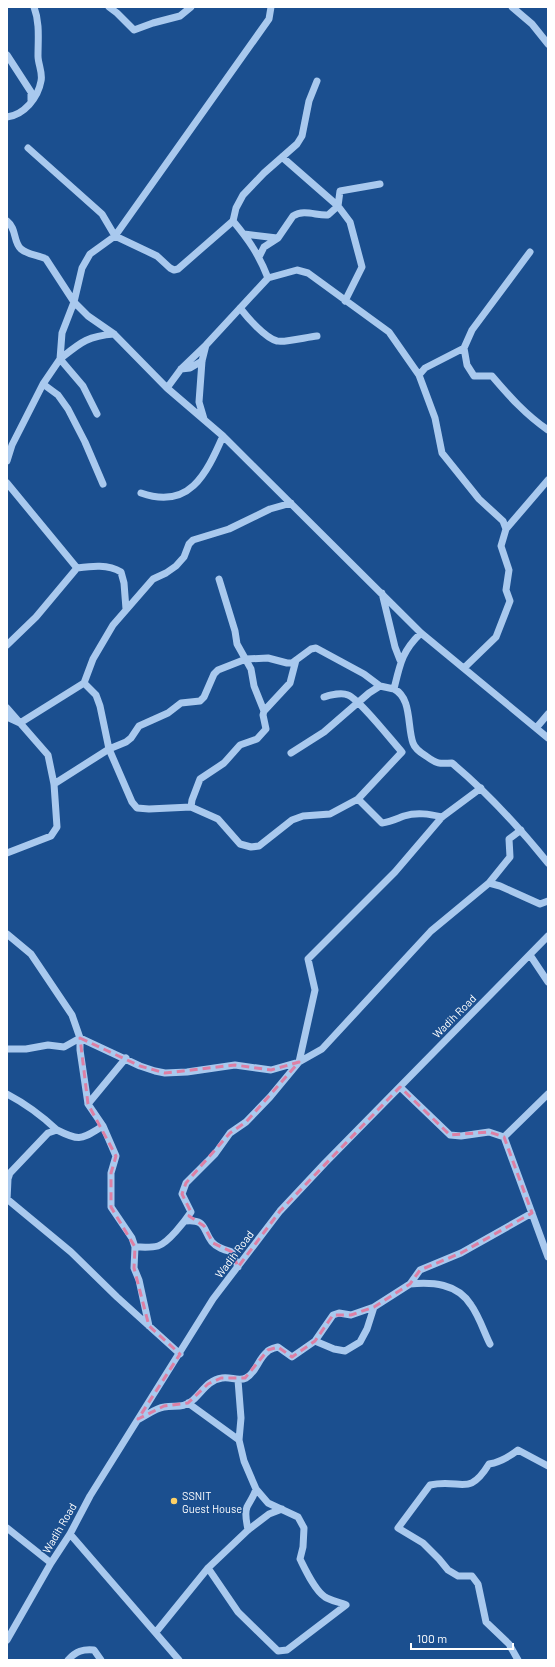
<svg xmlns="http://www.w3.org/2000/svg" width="555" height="1667" viewBox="0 0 555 1667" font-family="Barlow,sans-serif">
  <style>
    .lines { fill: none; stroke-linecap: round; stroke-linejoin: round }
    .minor { stroke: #a9c9ee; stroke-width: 7 }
    .marked { fill: none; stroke: #dd80a5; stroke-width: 3; stroke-dasharray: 8 5; stroke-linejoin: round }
    .poi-dot { fill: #ffd166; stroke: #1b4f8f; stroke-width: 1.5 }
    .labels { text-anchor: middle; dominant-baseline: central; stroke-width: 3; stroke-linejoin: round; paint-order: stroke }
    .street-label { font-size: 11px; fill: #fff; stroke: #1b4f8f }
    .poi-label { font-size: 11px; fill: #fff; stroke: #1b4f8f; text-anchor: start }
  </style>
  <rect width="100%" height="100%" fill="#1b4f8f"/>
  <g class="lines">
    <path class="minor" d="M109,7L117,13L134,30L153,23L180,16L191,7
      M512,7L532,24L548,44
      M7,55L31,92V100
      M7,117C24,115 38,98 41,81C43,73 38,64 38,56C38,39 40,23 34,7
      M28,148L102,214L115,236L157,256L170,268L174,270L178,269L233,221C249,240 259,255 268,278
      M282,157L338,206L350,222L362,267L345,301
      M7,221C17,229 13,242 21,249C28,255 38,255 46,259L74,302L88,316L114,334L167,388L223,436L421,633L548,738
      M233,221L236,208L243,195L264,173L297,144L302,136L309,101L317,81
      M244,234L277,238
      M259,257L264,247L278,238L293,216C304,209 317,216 328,215L338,206L340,191L380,184
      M240,308C247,317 265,338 277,341C284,343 307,337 317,336
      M464,348L467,365L474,376H492C509,396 526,415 548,430
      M181,369L190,368L202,361
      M419,375L425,368L464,348L472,330L530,252
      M43,384L58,395L68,409L85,442L103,484
      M167,388L181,369L206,345L268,278L297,270L308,273L389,332L419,375L435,418L442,453L479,499L503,521L506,529L501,546L509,570L506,590L510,601L496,637L464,668
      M97,414L83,386L60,359C80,343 87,336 114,334
      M204,419L199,402L202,361L206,345
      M7,461L12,445L43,384L60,359L62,333L74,302L82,268L90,254L115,236L269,19L271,7
      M7,483L77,568
      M141,493C189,510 206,475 223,436
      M291,503L270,509L229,529L193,540L189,544L184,557L176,566L166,573L153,579L113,625L93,659L84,683L96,695L100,706L109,749L132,802L137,808L149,809L191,807L218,819L240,844L251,847L259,846L292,820L303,816L330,814L358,799L402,752C392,741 359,699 348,695C341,692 331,695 324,697
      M506,529L548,480
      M219,579L235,631L237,644L251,669L254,686L264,711
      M382,593L395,647L400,660
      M421,633C402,651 400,664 394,689C412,698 407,726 413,743C415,749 421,753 426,756C437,764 439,764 452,763C488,793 518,826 548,863
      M7,645L36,617L77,568C92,566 108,564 121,572L124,583L126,609
      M7,708L48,755L54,784L57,827L51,836L7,853
      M7,717L20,723L84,683
      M537,727L548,714
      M291,753L324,732L369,693L380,686L394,689
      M54,784L109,749L126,742L131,738L139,726L168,713L181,703L200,701L204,697L214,674L218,670L246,659L268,658L287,663H292L311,649L316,648L364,674L380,686
      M358,799L382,823C390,822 396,819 404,816C417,812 429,814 442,817
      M191,807L192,800L200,779L224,763L240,745L257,739L266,729L263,715L264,711L290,683L296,660
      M489,883L500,886L540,904L548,901
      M7,934L31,954L72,1015L80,1038V1050L88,1104L103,1126L116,1156L111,1173V1207L132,1238L135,1247L134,1268L139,1280L149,1326
      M530,955L548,982
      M7,1049H26L48,1045L64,1047L80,1038L140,1066L155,1071L165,1073L187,1072L235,1065L271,1070L299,1062L322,1049L431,931L489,883L510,857L509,839L521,830
      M400,1087L450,1135L461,1136L489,1132L504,1137L548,1257
      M7,1094C26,1104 41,1115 57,1130
      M88,1104L126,1058
      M504,1137L548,1094
      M7,1199L71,1252L117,1297L180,1354
      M7,1200L8,1179L10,1173L48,1133L57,1130C81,1142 81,1139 103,1126
      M185,1221C207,1219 202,1229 212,1242C217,1248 225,1250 232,1252L238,1267
      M135,1247C142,1247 151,1248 158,1246C168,1243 185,1221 191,1212L182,1194L186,1183L215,1154L230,1133L246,1122L270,1097L299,1062L315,990L308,959L395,872L442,817L481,788
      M410,1284C432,1282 457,1283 471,1305C479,1316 484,1332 490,1344
      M315,1341L333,1315L339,1313L351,1315L374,1307
      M238,1380L241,1418L239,1440L244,1461L256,1489C254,1496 250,1501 247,1507C244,1514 247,1523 248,1530
      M188,1403L239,1440
      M139,1419C147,1415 156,1408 164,1407C176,1405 183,1409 193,1400C203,1391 208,1380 222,1378C230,1376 238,1382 246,1378C256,1373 258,1359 267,1352C269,1349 274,1348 278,1347L292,1357L315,1341L334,1349L345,1351L360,1342L367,1329L374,1307L410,1284L420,1270L461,1253L532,1213
      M256,1489L268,1503L298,1517L304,1528L303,1547L300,1559C305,1569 315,1591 325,1597C331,1601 340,1602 346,1605
      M7,1528L51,1563
      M70,1534L179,1660
      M208,1568L238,1612L278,1651L287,1650L346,1605
      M156,1632L208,1568L248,1530L269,1514L282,1509
      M7,1640L51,1563L70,1534L90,1496L213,1299L280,1211L325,1163L548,936
      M68,1660C76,1651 83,1649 94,1650L101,1660
      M518,1660L509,1644L486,1622L478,1584L472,1576H458L448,1570L439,1559L423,1543L398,1528L430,1485C462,1478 468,1498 489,1464C501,1462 509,1457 518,1450L548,1466"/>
  </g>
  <path class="marked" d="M80,1038L140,1066L165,1073L235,1065L271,1070L299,1062L246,1122L230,1133L186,1183L182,1194L191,1212L189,1216L204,1226L213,1243L232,1252L238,1267L280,1211L400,1087L450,1135L489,1132L504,1137L532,1213L461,1253L420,1270L410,1284L374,1307L351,1315H333L315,1341L292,1357L278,1347L268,1350L245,1378H221L208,1384L188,1403L164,1406L138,1419L180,1354L149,1326L134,1268L135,1247L111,1207V1173L116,1156L88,1104Z"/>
  <circle class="poi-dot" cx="174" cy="1501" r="4"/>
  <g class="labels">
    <g class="street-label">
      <text transform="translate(454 1016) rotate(-45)">Wadih Road</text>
      <text transform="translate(234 1254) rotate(-53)">Wadih Road</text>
      <text transform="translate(59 1528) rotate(-60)">Wadih Road</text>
    </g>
    <g class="poi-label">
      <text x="182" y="1495">SSNIT<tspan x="182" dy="13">Guest House</tspan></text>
    </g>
  </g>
  <rect width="555" height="1667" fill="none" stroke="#ffffff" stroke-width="16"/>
  <path d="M411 1643v6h102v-6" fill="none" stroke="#ffffff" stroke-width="2"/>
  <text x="417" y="1643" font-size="12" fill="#ffffff" stroke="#1b4f8f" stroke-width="3" paint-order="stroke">100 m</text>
</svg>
